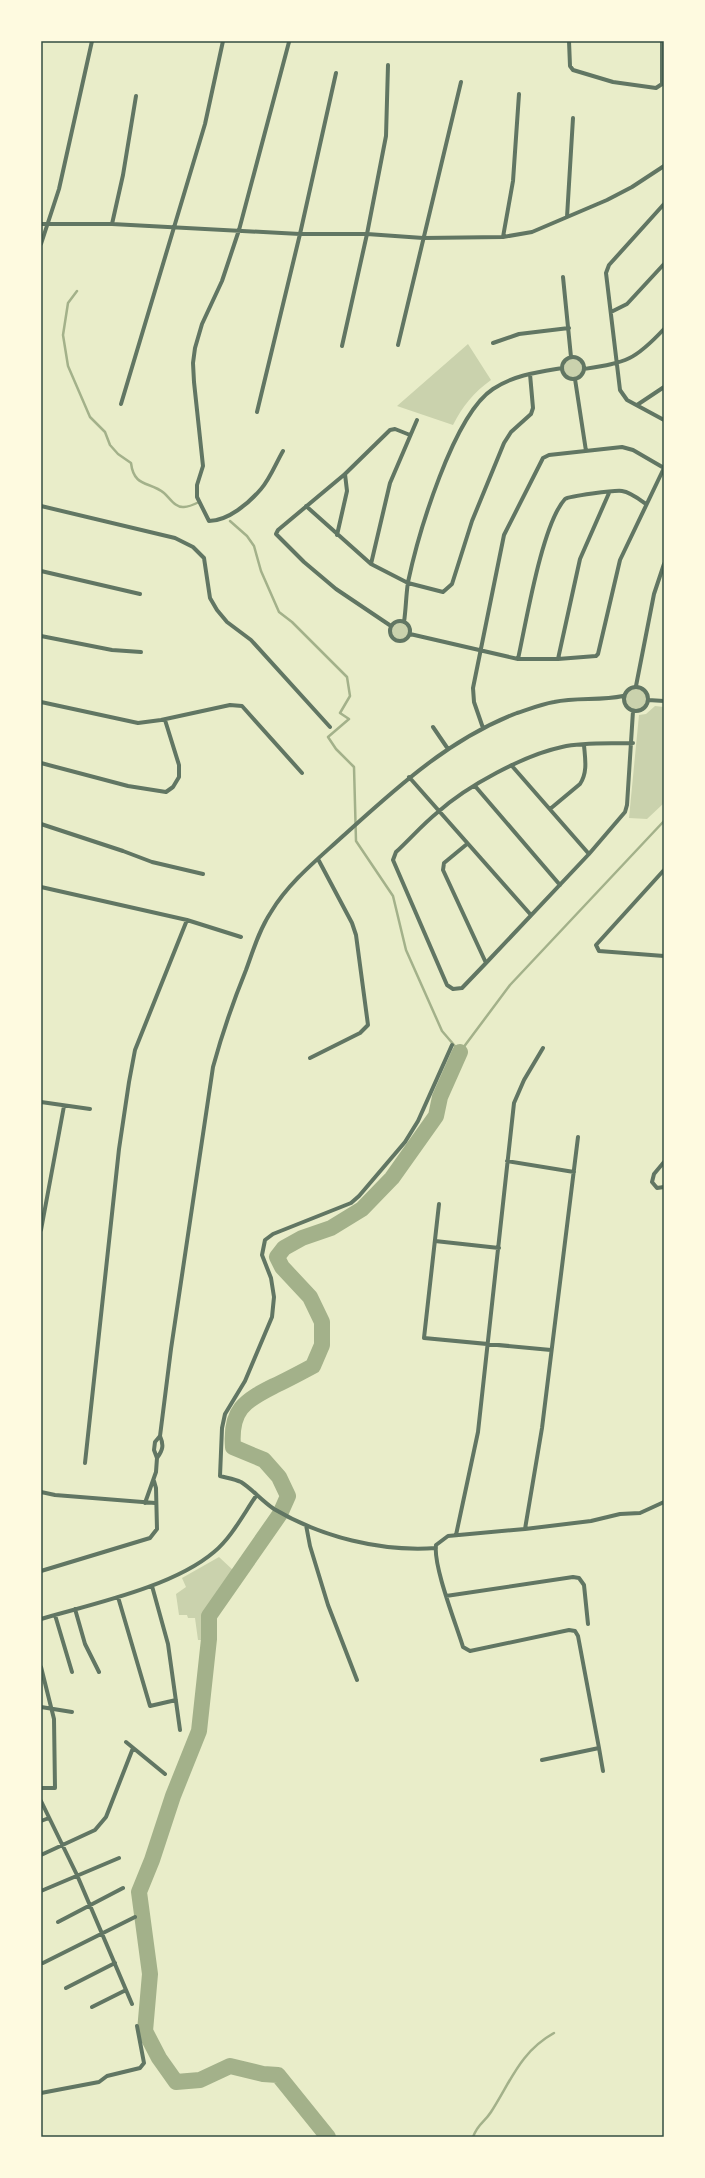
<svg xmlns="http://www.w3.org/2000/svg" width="705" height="2178" viewBox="0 0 705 2178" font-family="Barlow,sans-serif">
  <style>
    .green { fill: #cad2ad }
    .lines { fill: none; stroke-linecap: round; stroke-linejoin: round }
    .stream { stroke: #a3b18a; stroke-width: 2.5 }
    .river { stroke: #a3b18a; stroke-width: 16 }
    .minor { stroke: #617663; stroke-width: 4 }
    .neatline { fill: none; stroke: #344e41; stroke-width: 1.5 }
  </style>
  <rect width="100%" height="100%" fill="#e9edc9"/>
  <path class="green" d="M468,344L491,380C474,392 462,407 453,425L397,406Z
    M564 368a9 9 0 1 1 18 0a9 9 0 1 1-18 0Z
    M391 631a9 9 0 1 1 18 0a9 9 0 1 1-18 0Z
    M625 699a11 11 0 1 1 22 0a11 11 0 1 1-22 0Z
    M655,706L664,707V803L647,819L629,818L639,715L646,714Z
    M219,1557L235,1572L210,1606L205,1618L204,1640H198L195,1618H188L187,1615H179L176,1594L186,1587L182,1578Z"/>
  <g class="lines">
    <path class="stream" d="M77,291L68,303L63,335L68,366L90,417L105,432L110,445L118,454L131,463C134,488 150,481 164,493C170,498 175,508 184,507C189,507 195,504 199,502
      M230,521L247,536L254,546L261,571L279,612L292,622L347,677L350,696L340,713L349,719L328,737L336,749L354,767L356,841L393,896L406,950L442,1031L460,1052L510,985L664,821
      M473,2137C478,2123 484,2123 491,2112C511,2081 520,2052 554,2033"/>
    <path class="river" d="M328,2137L278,2075L263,2074L230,2066L200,2080L176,2082L159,2058L145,2031L150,1974L139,1892L152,1860L173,1796L199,1731L209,1639V1616L280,1514L288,1496L279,1477L264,1460L233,1447C230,1410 244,1401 274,1386C287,1380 300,1373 313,1366L322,1345V1322L310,1297L282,1267L277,1257L284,1248L302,1238L331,1228L362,1209L392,1178L436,1116L440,1097L460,1052"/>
    <path class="minor" d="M569,41L570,66L573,70L613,82L656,88L662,84V41
      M664,204L609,265L606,273L620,390L627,400L664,420
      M567,217L573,118
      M41,224H112L300,234H367L423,238L503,237L532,232L607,200L632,187L664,166
      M112,224L123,175L136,96
      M503,237L513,181L519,94
      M41,244L59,189L92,41
      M563,277L571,357
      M611,312L627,304L664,264
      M493,343L519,334L569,328
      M398,345L461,82
      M342,346L367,234L386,136L388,65
      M562 368a11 11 0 1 1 22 0a11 11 0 1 1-22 0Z
      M584,369C627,362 634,361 664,329
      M575,379L586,451
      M121,404L205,124L223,41
      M637,405L664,387
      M257,412L300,234L336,73
      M283,451C276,463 270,479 261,489C249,503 228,521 209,521L197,497V485L203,466L194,382L193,363L195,348L202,324L222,281L239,230L289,42
      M41,506L175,538L193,547L204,558L210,598L217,610L227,622L251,640L330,727
      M306,506L371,564L408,583L443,592L452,584L472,521L504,443L511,432L531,414L533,408L530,374
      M337,535L347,491L345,474
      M371,564L390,483L417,420
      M41,571L140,594
      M390 631a10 10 0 1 1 20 0a10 10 0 1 1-20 0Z
      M404,622C406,609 406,595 408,582C418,535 453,415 493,389C514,375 538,372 562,368
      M391,626L336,589L304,562L276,534L278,530L345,474L390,430L395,429L410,435
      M410,634L518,659H558L596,656L598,654L620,560L664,468
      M41,636L112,650L141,652
      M518,659C526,623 542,524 565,499C569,496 615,490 622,491C630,492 639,499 646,504
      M558,659L580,559L609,493
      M636,686L654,594L664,564
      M624 699a12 12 0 1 1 24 0a12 12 0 1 1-24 0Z
      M648,700L664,701
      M41,702L138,723L161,720L230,705L242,706L302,773
      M433,727L448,749
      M483,728L474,702L473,688L504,535L543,458L549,455L622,447L633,450L664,468
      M633,743C610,744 585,742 562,747C524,755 467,786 438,812C423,824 410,839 396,852L393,860L447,985L453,989L462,988L486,963L589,854L625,812L627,805L633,711
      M41,763L128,786L166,792L173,787L179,777V765L165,720
      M512,766L589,854
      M409,777L531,915
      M475,786L560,885
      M550,809L580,784C588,772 585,758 584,745
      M41,824L123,851L152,862L203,874
      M467,844L444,863L443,870L486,963
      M664,870L596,945L599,951L664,956
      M41,887L187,920L241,937
      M310,1058L360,1033L368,1025L356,935L352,923L318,859
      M41,1102L90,1109
      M507,1161L574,1172
      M664,1162L654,1174L652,1182L657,1188L664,1187
      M439,1204L424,1338L551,1350
      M41,1230L64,1106
      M435,1241L499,1248
      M157,1458C163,1450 164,1445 160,1436L171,1349L213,1067C222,1034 233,1002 246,970C253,951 259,930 271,912C289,882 318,859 343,836C396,788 449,739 517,713C529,709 542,704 554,702C577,697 600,701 623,696
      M85,1463L119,1149L129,1082L135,1050L187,920
      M41,1492L55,1495L155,1503
      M145,1503L156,1472L157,1458L154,1450L155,1442L160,1436
      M306,1525L310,1546L328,1605L357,1680
      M525,1529L542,1428L578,1137
      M456,1535L478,1432L514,1103L524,1080L543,1048
      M436,1548C381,1552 321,1537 274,1509C262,1501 251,1488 241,1482C234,1479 227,1478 220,1476L222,1428L225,1414L245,1381L272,1317L274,1297L271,1278L262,1255L265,1240L273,1234L351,1203L359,1196L405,1142L418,1121L452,1045
      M41,1571L150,1538L157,1529L156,1488L154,1481
      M152,1586L168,1644L180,1730
      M446,1596L573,1577L579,1578L584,1585L588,1624
      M118,1597L150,1706L176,1700
      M75,1609L85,1644L99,1672
      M55,1615L72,1672
      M41,1619C92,1604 173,1587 214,1552C231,1538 243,1515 256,1496
      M41,1667L54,1719L55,1788H41
      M41,1707L72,1712
      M126,1742L165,1774
      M599,1748L603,1771
      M542,1760L599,1748L578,1636L575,1631L569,1630L470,1651L463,1647C456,1624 433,1566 436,1545L448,1536L525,1529L591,1521L620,1514L640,1513L664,1502
      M41,1801L77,1875L132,2004
      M41,1821L49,1818
      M41,1855L95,1830L106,1817L133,1748
      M41,1891L119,1858
      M58,1922L123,1888
      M43,1963L135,1917
      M66,1988L115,1963
      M92,2007L126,1990
      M41,2093L99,2082L107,2076L140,2068L144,2063L137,2026"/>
  </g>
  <rect width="705" height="2178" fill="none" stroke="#fefae0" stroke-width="84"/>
  <rect x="42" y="42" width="621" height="2094" class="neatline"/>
</svg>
